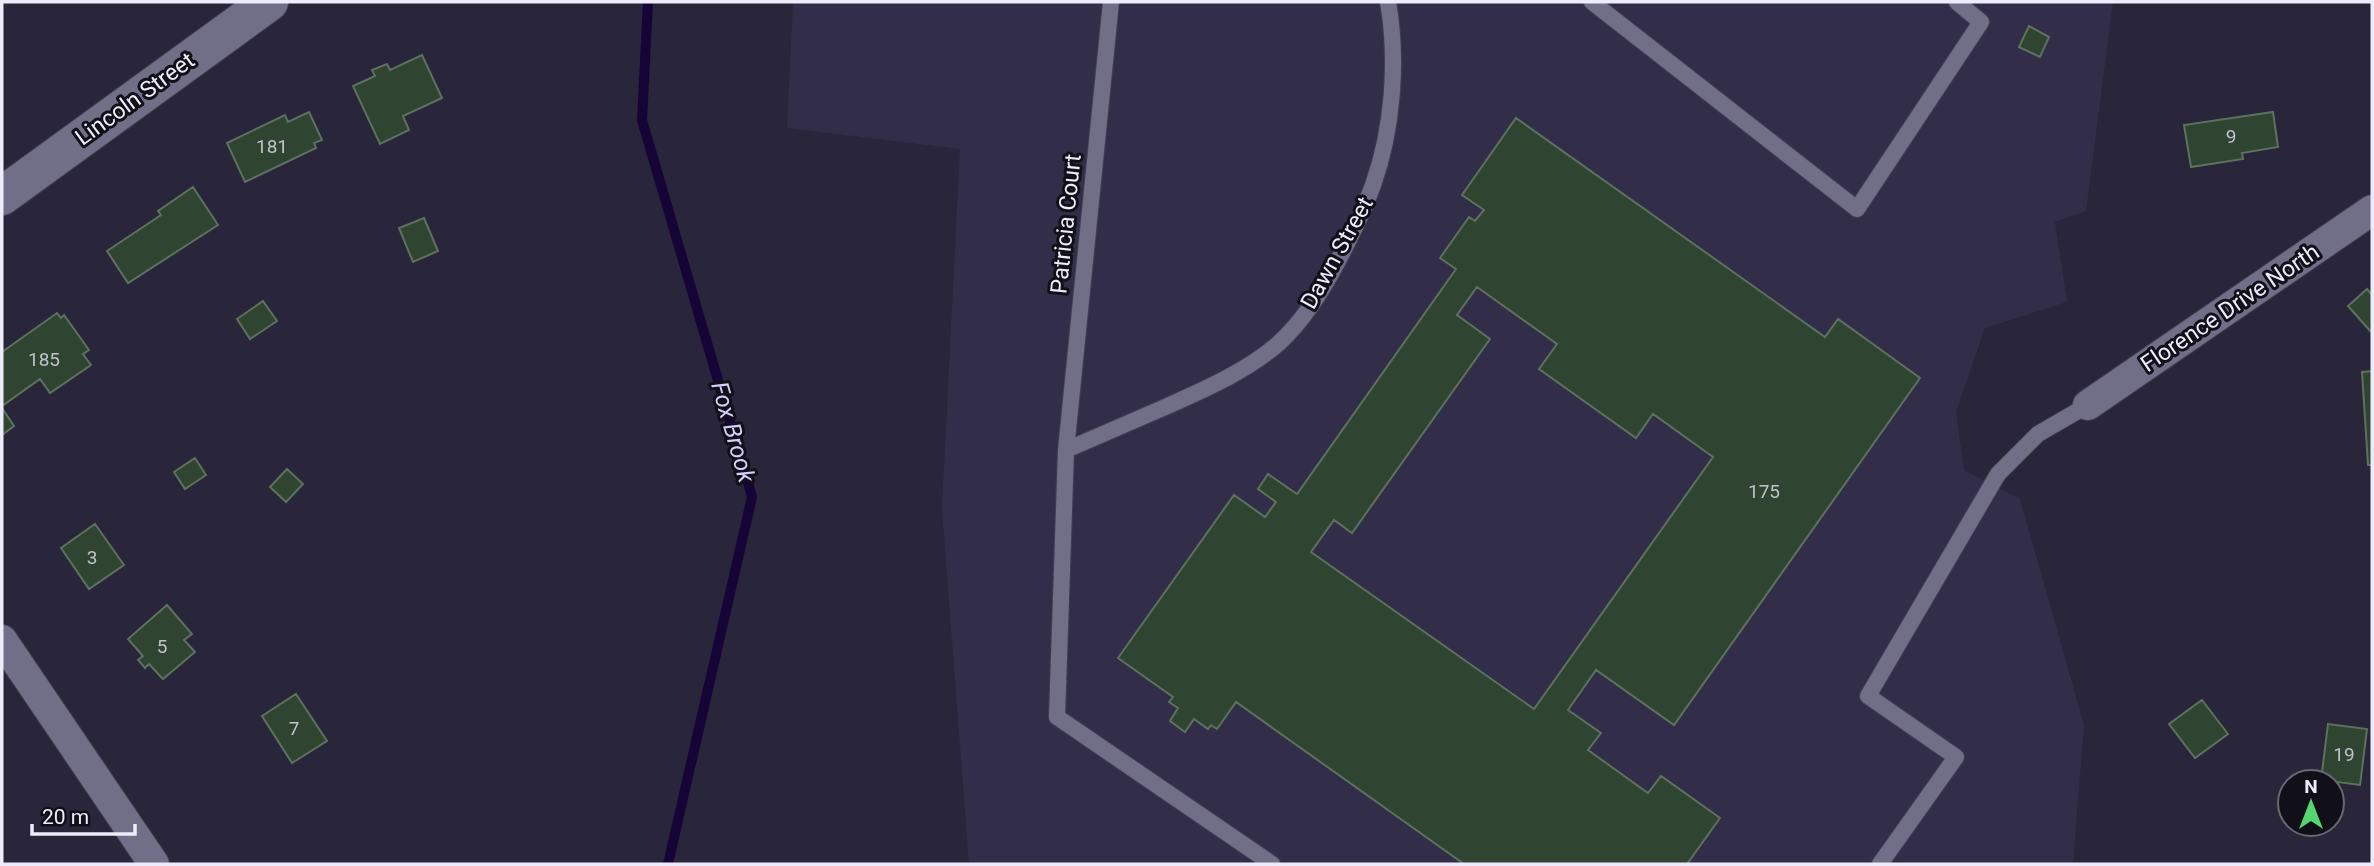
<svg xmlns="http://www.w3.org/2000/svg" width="2374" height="866" viewBox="0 0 2374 866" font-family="Roboto,sans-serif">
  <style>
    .built { fill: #322e49 }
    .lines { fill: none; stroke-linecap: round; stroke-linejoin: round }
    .stream { stroke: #160439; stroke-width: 10 }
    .building { fill: #304432; stroke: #5c715e; stroke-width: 2; fill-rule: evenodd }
    .lane-casing { stroke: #423f51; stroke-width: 18 }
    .street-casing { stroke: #423f51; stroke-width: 32 }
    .secondary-casing { stroke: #423f51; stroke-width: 40 }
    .lane { stroke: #716e87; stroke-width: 16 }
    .street { stroke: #716e87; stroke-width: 30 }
    .secondary { stroke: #716e87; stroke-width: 38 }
    .labels { text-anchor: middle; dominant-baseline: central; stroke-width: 6; stroke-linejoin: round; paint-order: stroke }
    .number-label { font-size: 19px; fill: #bec2c9 }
    .street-label { font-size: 23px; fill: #eeecfb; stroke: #111019 }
    .water-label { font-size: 24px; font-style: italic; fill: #d4cffa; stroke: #111019 }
  </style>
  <rect width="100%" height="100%" fill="#29253a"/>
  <path class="built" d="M793,2H2113L2086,211L2055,222L2067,302L1985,328L1956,412L1964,470L2020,499L2084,725L2073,864H969L942,509L960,149L787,128Z"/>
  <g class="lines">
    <path class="stream" d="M648,2L642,120L752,497L668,864"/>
  </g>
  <path class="building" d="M2029,26L2049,37L2040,57L2019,47Z
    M422,55L442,98L403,116L409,130L380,144L353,86L375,76L372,70L387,64L390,70Z
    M309,112L322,140L314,143L316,148L245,182L227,143L285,115L288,122Z
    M2273,112L2278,147L2242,153L2243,159L2191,167L2184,125Z
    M1516,118L1825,337L1838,319L1920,378L1674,725L1596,670L1568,710L1601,733L1588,750L1648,793L1661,776L1720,818L1687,864H1464L1236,702L1217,729L1211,725L1208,729L1194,719L1185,732L1170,721L1178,708L1169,702L1173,697L1118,658L1234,495L1265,517L1276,502L1258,489L1268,474L1297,494L1456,269L1440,258L1469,217L1475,221L1484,210L1462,195ZM1477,287L1557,344L1539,369L1636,438L1653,414L1713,457L1534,709L1311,552L1334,520L1352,533L1490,339L1457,315Z
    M193,187L218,225L128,283L107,251L161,215L158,211Z
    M424,218L438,251L413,262L399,228Z
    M2367,289L2372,295V333L2348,306Z
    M263,301L277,321L250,339L237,319Z
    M57,313L61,318L64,315L89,350L83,354L91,365L50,393L40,379L2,406V352Z
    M2372,371V465H2368L2362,372Z
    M2,408L14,426L2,435Z
    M195,458L206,475L185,489L174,472Z
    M287,469L303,484L286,502L270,487Z
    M95,524L124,565L89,589L61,548Z
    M167,605L192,634L184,640L195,652L163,679L149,664L145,668L138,660L143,656L128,639Z
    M296,694L327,741L292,763L262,716Z
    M2202,700L2228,734L2195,758L2169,724Z
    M2328,724L2367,729L2360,785L2321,780Z"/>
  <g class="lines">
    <g class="lane-casing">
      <path id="lane" d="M1111,2L1066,450L1057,717L1272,864
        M1592,2L1857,209L1981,22L1957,2
        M1066,450C1099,436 1131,422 1163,408C1203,390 1246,372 1279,343C1304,320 1324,288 1340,257C1352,234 1364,210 1373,185C1393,129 1398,60 1388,2
        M1880,864L1956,757L1868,696L1998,474L2038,434L2088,405"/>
    </g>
    <g class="street-casing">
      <path id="street" d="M2088,405L2372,210
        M2,640L154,864"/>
    </g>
    <g class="secondary-casing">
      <path id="secondary" d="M2,196L269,2"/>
    </g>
    <use href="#lane" class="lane"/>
    <use href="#street" class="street"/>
    <use href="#secondary" class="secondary"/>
  </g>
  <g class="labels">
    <g class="number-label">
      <text x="2231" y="136">9</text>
      <text x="272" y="146">181</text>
      <text x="44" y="359">185</text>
      <text x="1764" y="491">175</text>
      <text x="92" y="557">3</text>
      <text x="162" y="646">5</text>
      <text x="294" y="728">7</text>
      <text x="2344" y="754">19</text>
    </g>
    <g class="street-label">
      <text transform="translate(135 99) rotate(-36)">Lincoln Street</text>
      <text transform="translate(1066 224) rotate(-84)">Patricia Court</text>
      <text transform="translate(1337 253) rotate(-61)">Dawn Street</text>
      <text transform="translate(2230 308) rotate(-34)">Florence Drive North</text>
    </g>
    <g class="water-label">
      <text transform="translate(733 432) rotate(74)">Fox Brook</text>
    </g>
  </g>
  <rect width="2374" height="866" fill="none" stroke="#eeecfb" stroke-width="7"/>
  <g transform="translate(2311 803)"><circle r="33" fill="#111019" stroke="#696873" stroke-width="2"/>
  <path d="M0-5L12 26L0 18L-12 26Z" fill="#56d671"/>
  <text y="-10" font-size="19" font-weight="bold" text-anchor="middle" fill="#eeecfb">N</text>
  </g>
  <path d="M32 824v10h103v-10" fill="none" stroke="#eeecfb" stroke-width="3.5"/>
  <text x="42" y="824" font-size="21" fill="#eeecfb" stroke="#111019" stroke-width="5" paint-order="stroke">20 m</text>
</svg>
